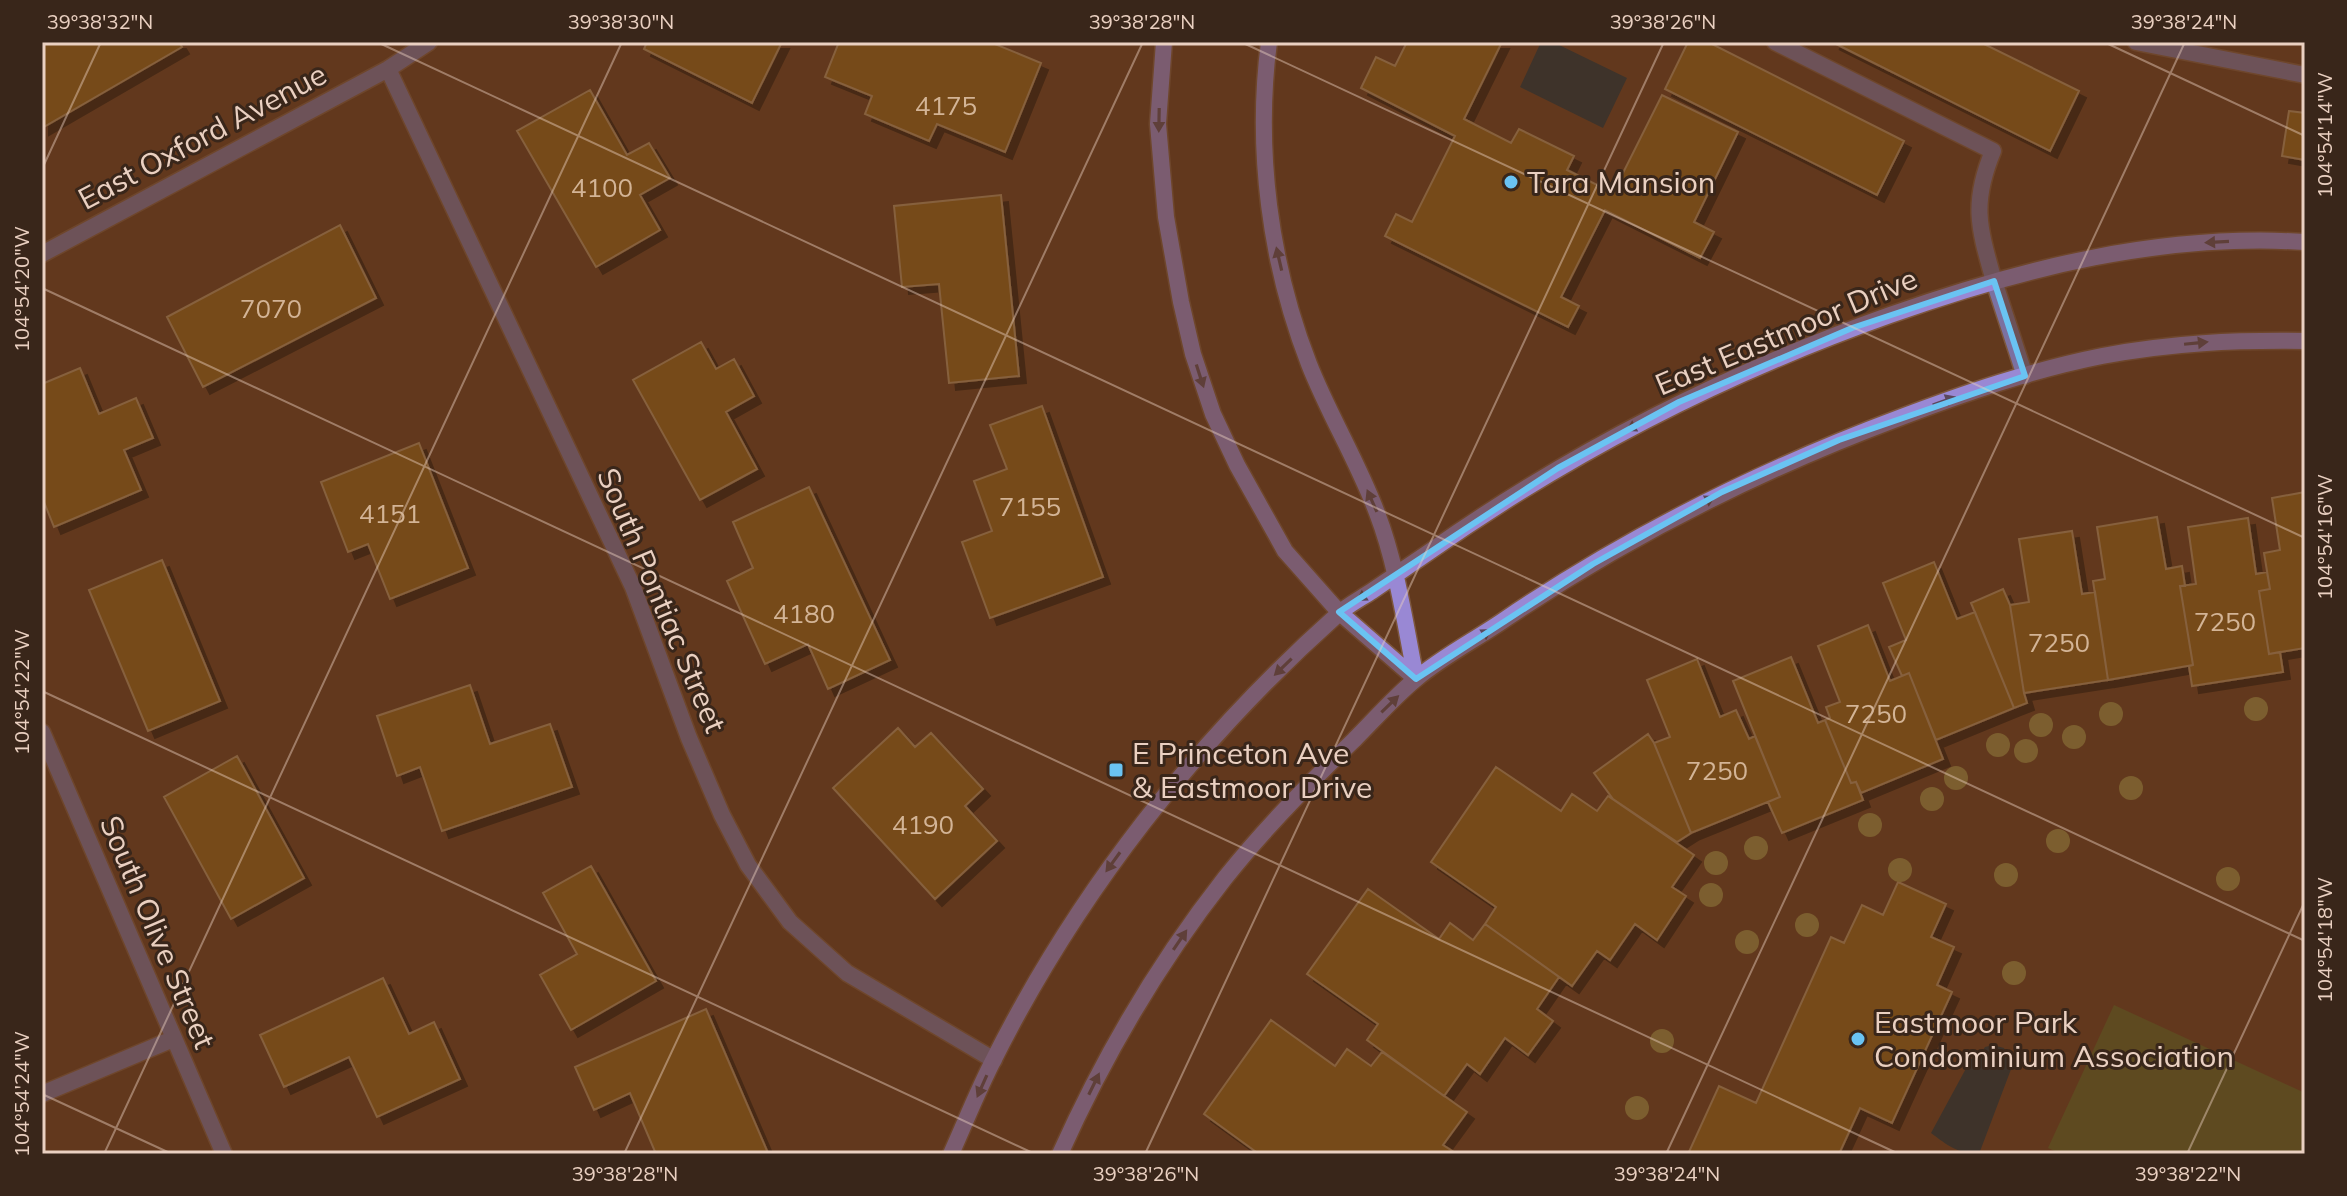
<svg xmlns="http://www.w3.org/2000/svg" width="2347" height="1196" viewBox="0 0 2347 1196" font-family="Mulish,sans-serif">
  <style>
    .green { fill: #5a5f25 }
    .water { fill: #122d3b }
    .building { fill: #8f6015; stroke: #b29165; stroke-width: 2; filter: url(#shadow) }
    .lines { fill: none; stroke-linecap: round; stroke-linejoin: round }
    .lane-casing { stroke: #7d573e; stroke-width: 19 }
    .street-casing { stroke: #7d573e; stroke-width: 19 }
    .secondary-casing { stroke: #7d573e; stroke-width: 19 }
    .lane { stroke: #7b71a1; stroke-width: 16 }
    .street { stroke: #7b71a1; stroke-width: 16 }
    .secondary { stroke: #9988d4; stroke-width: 16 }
    .tree { fill: #9b8d45 }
    .oneway { fill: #5b485b }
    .marked { fill: none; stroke: #6ac3f2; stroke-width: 6; stroke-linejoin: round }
    .ticks { fill: none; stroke: #ead0c1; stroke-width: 2; stroke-opacity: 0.45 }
    .poi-dot { fill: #6ac3f2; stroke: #39261a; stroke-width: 3 }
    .labels { text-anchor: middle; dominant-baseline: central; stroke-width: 6; stroke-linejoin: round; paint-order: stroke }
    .number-label { font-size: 26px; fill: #d3b496 }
    .street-label { font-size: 30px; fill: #ead0c1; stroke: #39261a }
    .poi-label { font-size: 30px; fill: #ead0c1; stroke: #39261a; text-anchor: start }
    .neatline { fill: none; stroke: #ead0c1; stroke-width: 3 }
    .ticks-label { font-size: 20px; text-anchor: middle; fill: #ead0c1 }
  </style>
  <defs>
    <filter id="shadow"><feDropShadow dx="7" dy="7" stdDeviation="0" flood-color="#0009"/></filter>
  </defs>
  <rect width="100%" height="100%" fill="#62391d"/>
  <path class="green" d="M2114,1005L2305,1093V1154H2061L2048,1148Z"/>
  <path class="water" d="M1541,42H1553L1627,78L1603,128L1520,87Z
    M1993,1045L2004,1048L2008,1057V1063L2013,1064L1979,1154C1958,1154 1947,1145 1931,1133L1976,1050L1982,1052L1985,1047Z"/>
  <path class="building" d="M42,42H179L182,47L42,128Z
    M647,42H782L752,103L644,49Z
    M839,42H990L1041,63L1005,152L937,124L929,141L865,114L872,96L825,77Z
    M1407,42H1502L1464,119L1511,143L1519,129L1574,156L1567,170L1613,193L1662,95L1738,132L1694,222L1714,232L1700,258L1605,210L1561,297L1579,306L1568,327L1385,236L1396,214L1412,222L1455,136L1361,88L1376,57L1395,66Z
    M1688,42H1708L1904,141L1877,195L1665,89Z
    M1832,42H1980L2079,91L2050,151Z
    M590,90L627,155L649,143L670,178L640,195L660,230L596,267L517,131Z
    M2289,111L2305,113V160L2282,156Z
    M1001,195L1019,376L949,383L939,284L902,287L894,206Z
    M340,225L376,298L203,387L167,317Z
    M701,342L716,369L734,359L754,396L726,412L757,469L700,500L633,380Z
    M80,368L99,414L136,398L153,438L124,450L141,490L54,527L42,497V384Z
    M1042,406L1103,577L990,618L962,542L992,531L974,481L1007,469L990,425Z
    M419,443L468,568L390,599L368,544L348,552L321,482Z
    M809,487L890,660L828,689L808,644L765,664L727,581L753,568L733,522Z
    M2305,492V648L2269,654L2259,591L2270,589L2264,553L2280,550L2272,498Z
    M2157,517L2166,569L2182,566L2185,586H2180L2193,665L2108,680L2093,581L2105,579L2097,527Z
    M2248,518L2256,574L2267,572L2270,589L2259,591L2269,654L2280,652L2283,672L2192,686L2189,666L2193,665L2180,586L2196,584L2188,527Z
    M2072,531L2082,594L2095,592L2108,680L2024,693L2010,605L2029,602L2019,539Z
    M162,560L220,701L148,731L89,590Z
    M1934,562L1957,619L1975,612L2014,708L1936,740L1909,673L1902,676L1889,647L1906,640L1883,583Z
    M2003,589L2010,605L2024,693L2027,703L2014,708L1971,603Z
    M1868,625L1890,681L1909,673L1943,759L1861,793L1856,782L1851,783L1825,720L1830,718L1826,707L1840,702L1818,646Z
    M1791,657L1818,723L1825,720L1851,783L1856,782L1863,800L1782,833L1768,802L1780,797L1733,681Z
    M1697,659L1720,717L1736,710L1749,739L1755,736L1780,797L1691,833L1654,743L1670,737L1647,680Z
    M470,685L490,744L550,724L572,787L442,831L420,767L397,776L377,716Z
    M898,728L915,747L931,733L983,789L965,806L997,841L935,899L833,788Z
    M1648,734L1654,743L1691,833L1677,842L1613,799L1594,773Z
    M237,756L304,878L231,919L164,797Z
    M1496,767L1561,811L1572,794L1597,811L1608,796L1694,855L1672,887L1686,896L1657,940L1635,924L1610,960L1597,951L1572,986L1485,924L1496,907L1431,862Z
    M591,866L656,981L571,1030L540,975L577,954L543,893Z
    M1898,882L1946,904L1931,937L1954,947L1937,985L1952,992L1892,1123L1860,1108L1839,1154H1688L1719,1086L1756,1103L1831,937L1844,943L1862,905L1883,915Z
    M1368,889L1439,939L1450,923L1473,940L1485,924L1559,977L1537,1009L1553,1021L1528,1055L1505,1038L1480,1074L1467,1064L1444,1096L1367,1040L1378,1024L1307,974Z
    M383,978L409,1034L434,1022L460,1079L377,1117L349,1057L284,1087L260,1035Z
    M706,1009L768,1153L766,1154H656L630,1093L594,1110L575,1067Z
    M1271,1020L1335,1066L1347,1049L1371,1066L1382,1052L1467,1112L1443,1145L1457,1154H1259L1204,1114Z"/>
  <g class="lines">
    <g class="lane-casing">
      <path id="lane" d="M1775,42L1993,151C1971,204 1979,228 1994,281
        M2136,42L2305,75"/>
    </g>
    <g class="street-casing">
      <path id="street" d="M388,69L633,587L689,738L722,815L748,865L790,922L847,973L994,1060
        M42,254L388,69L429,42
        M1994,281L2025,376
        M42,732L224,1154
        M42,1094L173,1039"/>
    </g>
    <g class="secondary-casing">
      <path id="secondary" d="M1164,42L1158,124L1166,217L1181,302L1193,354L1213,414L1237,465L1285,551L1339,612L1416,679
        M1269,42C1255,149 1270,264 1309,364C1329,415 1358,462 1377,513C1397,565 1405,624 1416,679
        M951,1154C965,1123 978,1090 994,1059C1078,892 1196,741 1336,616C1346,606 1360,599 1372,591C1391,578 1410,565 1429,552C1571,452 1726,373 1890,315C2023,268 2162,233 2305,242
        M1060,1154C1104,1056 1159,962 1225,878C1264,829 1309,783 1354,740C1374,720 1394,697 1416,679C1443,656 1477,639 1507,618C1630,535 1760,470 1899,418C1965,393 2032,370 2102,356C2171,343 2234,340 2305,341"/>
    </g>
    <use href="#lane" class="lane"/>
    <use href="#street" class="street"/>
    <use href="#secondary" class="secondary"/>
  </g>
  <g class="tree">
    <circle cx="2256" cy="709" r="12"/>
    <circle cx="2111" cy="714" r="12"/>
    <circle cx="2041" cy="725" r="12"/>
    <circle cx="2074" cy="737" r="12"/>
    <circle cx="1998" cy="745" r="12"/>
    <circle cx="2026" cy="751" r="12"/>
    <circle cx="1956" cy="778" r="12"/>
    <circle cx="2131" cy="788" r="12"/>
    <circle cx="1932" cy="799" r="12"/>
    <circle cx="1870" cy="825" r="12"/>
    <circle cx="2058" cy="841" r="12"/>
    <circle cx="1756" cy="848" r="12"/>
    <circle cx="1716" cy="863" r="12"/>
    <circle cx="1900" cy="870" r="12"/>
    <circle cx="2006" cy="875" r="12"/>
    <circle cx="2228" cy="879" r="12"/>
    <circle cx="1711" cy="895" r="12"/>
    <circle cx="1807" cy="925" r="12"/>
    <circle cx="1747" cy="942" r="12"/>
    <circle cx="2014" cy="973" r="12"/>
    <circle cx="1662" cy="1041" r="12"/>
    <circle cx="1637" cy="1108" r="12"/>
  </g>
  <defs><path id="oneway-solid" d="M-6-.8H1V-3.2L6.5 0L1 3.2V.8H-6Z" transform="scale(2)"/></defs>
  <g class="oneway">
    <use href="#oneway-solid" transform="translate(1159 120) rotate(91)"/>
    <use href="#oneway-solid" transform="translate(2217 242) rotate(177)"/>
    <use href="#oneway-solid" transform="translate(1279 259) rotate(-103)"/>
    <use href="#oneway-solid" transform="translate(2196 343) rotate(-6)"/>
    <use href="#oneway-solid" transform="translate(1200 376) rotate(72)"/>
    <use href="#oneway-solid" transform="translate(1944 401) rotate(-20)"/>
    <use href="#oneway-solid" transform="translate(1637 425) rotate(152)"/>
    <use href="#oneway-solid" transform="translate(1372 501) rotate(-114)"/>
    <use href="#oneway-solid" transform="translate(1704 502) rotate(-27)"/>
    <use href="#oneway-solid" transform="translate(1367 594) rotate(147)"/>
    <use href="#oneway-solid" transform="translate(1481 636) rotate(-33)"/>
    <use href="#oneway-solid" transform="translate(1283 667) rotate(136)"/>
    <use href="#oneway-solid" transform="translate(1390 704) rotate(-44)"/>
    <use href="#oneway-solid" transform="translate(1113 862) rotate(126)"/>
    <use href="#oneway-solid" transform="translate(1180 940) rotate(-56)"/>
    <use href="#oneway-solid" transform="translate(1094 1084) rotate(-64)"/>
    <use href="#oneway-solid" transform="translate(982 1086) rotate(114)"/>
  </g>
  <path d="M0 0H2347V1196H0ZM1994,281L2025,376L1839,440L1722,492L1593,564L1416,679L1339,612L1558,468L1679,402L1852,328Z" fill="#62391d" fill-opacity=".55" fill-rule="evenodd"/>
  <path class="marked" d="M1994,281L2025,376L1839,440L1722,492L1593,564L1416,679L1339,612L1558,468L1679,402L1852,328Z"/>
  <path class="ticks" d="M377,42L2305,941M1241,42L2305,538M2104,42L2305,136M42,169L101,42M42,288L1899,1154M42,691L1035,1154M42,1094L172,1154M104,1154L622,42M624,1154L1143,42M1145,1154L1664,42M1666,1154L2185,42M2187,1154L2305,901"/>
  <g class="poi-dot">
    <circle cx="1511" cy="182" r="8"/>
    <rect x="1108" y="762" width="16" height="16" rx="4"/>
    <circle cx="1858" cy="1039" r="8"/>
  </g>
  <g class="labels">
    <g class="number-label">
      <text x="946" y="105">4175</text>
      <text x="602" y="187">4100</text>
      <text x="271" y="308">7070</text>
      <text x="1030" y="506">7155</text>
      <text x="390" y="513">4151</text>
      <text x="804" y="613">4180</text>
      <text x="2225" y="621">7250</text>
      <text x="2059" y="642">7250</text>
      <text x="1876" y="713">7250</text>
      <text x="1717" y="770">7250</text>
      <text x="923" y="824">4190</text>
    </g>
    <g class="street-label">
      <text transform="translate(202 136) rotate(-28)">East Oxford Avenue</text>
      <text transform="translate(1786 331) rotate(-23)">East Eastmoor Drive</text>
      <text transform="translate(662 600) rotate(67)">South Pontiac Street</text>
      <text transform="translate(158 932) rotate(67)">South Olive Street</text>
    </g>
    <g class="poi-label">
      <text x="1527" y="182">Tara Mansion</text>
      <text x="1132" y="753">E Princeton Ave<tspan x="1132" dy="34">&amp; Eastmoor Drive</tspan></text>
      <text x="1874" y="1022">Eastmoor Park<tspan x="1874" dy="34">Condominium Association</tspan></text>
    </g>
  </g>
  <rect width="2347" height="1196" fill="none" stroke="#39261a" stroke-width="88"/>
  <rect x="44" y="44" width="2259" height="1108" class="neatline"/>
  <g class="ticks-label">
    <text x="100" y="29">39°38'32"N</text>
    <text x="621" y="29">39°38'30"N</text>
    <text x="1142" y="29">39°38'28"N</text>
    <text x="1663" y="29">39°38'26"N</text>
    <text x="2184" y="29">39°38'24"N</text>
    <text transform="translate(2325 135) rotate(-90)" y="7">104°54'14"W</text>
    <text transform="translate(22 289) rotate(-90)" y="7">104°54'20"W</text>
    <text transform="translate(2325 537) rotate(-90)" y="7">104°54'16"W</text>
    <text transform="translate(22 692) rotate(-90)" y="7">104°54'22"W</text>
    <text transform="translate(2325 940) rotate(-90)" y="7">104°54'18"W</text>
    <text transform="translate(22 1094) rotate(-90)" y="7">104°54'24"W</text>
    <text x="625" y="1181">39°38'28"N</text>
    <text x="1146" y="1181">39°38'26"N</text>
    <text x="1667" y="1181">39°38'24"N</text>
    <text x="2188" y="1181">39°38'22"N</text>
  </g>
</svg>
